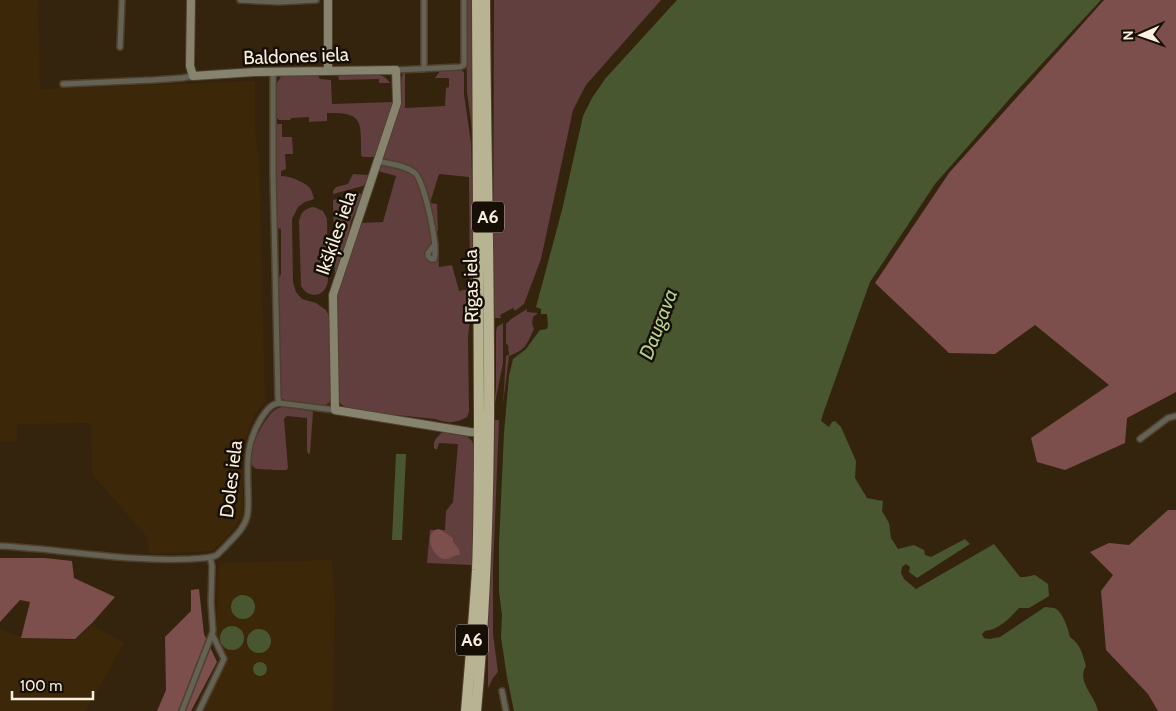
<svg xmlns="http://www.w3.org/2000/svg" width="1176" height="711" viewBox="0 0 1176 711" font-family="Cabin,sans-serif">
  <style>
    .built { fill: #3c2809 }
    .green { fill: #603f3e }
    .forest { fill: #7c4e4c }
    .water { fill: #485730 }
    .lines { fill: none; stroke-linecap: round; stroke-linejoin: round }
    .street-casing { stroke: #50402b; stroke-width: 8 }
    .secondary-casing { stroke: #50402b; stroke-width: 10 }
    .highway-casing { stroke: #50402b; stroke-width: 12 }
    .street { stroke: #646255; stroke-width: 5 }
    .secondary { stroke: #86836f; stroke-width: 8 }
    .highway { stroke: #b8b393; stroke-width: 10 }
    .labels { text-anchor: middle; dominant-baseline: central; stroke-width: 5; stroke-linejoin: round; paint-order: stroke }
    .shield { fill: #160f06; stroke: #b5ab9f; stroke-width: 1 }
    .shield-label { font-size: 18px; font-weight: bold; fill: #f9eee0 }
    .street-label { font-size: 19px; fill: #f9eee0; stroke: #160f06 }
    .water-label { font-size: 20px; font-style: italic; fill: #b6d08d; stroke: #160f06 }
  </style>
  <rect width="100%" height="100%" fill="#34240d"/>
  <path class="built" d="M0,0H38L40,89L255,81V126L259,167L265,401L254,415L242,450L243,516L225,539L212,551L149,554L147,537L92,474L91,424L88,423L17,424V441L0,442Z
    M332,560L335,602L333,711H198L220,661L216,638L219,563Z
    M92,625L124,643L86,711H0V629L25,639L75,640Z"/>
  <path class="green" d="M466,0H473L474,144L467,92Z
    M494,0H661L586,85L573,110L541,259L524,304L515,311L513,308L500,315L501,318H495L493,315V308Z
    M460,70L464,72V94L471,143L472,177L473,289L468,337L469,412L467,417C455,424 447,423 435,419L348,410L340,403L337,398L335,298L360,223L383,222L396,176L378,171L380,165H383C391,166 408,168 413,174C420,181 434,231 432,240C429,249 423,253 429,261L434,262L437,261L436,240L438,239L439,267L452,265L459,291L470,289L469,177L439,174L430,203L437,204L438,231H436L430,211L425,189L420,175L410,168L384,161L382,159C388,140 397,120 401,101C403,91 399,83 403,73H405V108L445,106L446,88L449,87V78H435L440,71Z
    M372,73C380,75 386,76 390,83H379V79L339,80L338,74Z
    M317,74L320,79L331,80L332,104L394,102L375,157H363L361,155C361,122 364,112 327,113V121L309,122V117L291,118L290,120H279L275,116V86L282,75Z
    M278,124H282V137H292L293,154H285L286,169L281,171V176C290,176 302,181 309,187C312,190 313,195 314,199L305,202L298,207L292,219L293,282L296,292L302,299L316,303L326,310L330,318L332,395L329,403L323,406L287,401L282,399L281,397L278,280L281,274V229L277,228L275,185V127Z
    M353,174L368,175V181L363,186L333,194V191L336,187L348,184Z
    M360,193L362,196L351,221L347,242L335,279L333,200Z
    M314,207L323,211L327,219L328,278C328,296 310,301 301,286L299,222C300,213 305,208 314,207Z
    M527,309V312L537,313V314L533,317L532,323L534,329C526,345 527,349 509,356L503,404L506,356L509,355L508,345L506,344V324L511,319Z
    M503,323V363L494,408L496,388V331L497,327Z
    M282,407L311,411L313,412L310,453L308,454L307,450V418L287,416L284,419L288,468L286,470C282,470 257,470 255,468C241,460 265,416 275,410C277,408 280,408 282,407Z
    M493,420H499L493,568V634L498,672L493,678L488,688V601Z
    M443,432L466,435L472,441L475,450L472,565L427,563L430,530H445L446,511L453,502L458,444L439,443L437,449H435L434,448C433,440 437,437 443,432Z"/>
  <path class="forest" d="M1104,0H1176V392L1127,418L1125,443L1065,470L1037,462L1031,438L1109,385L1035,325L995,354L949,353L875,283L949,173Z
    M1168,510H1176V711H1158L1148,694L1106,650L1101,591L1113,575L1090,552L1109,543L1129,545Z
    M438,529L441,530L453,538V542L459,549L460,553L459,555C453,555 450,560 444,559C432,557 423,533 438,529Z
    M0,558H45L72,561L74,578L115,597L93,622L75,639L21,638L30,602L20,600L0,622Z
    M199,589L204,634L217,662L191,711H157L166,690L165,637L191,611V590Z"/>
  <path class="water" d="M677,0H1101L1013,95L935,184L870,282L823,414L821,421L829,427L832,422L835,421L841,427L856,461L855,478L867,498L883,501L882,511L889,523L891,538L898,549L914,545L924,550L925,555L931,557L965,539L970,544L917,578L909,572L910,567L906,564L902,567L901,573L904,579L916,589L994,544L1020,577H1025L1035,575L1048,584L1049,596L1029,608H1019C1010,618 999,630 985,631L982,634L984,638L989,639L1000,637L1045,607C1046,607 1053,608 1054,608C1063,611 1068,629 1070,637C1081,645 1082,653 1086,666C1076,682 1095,695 1098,711H514L507,677L501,637L502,615L499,592V544L504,433L509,376L513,359L526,349L540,330L547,329L548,325L547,314H541V309L536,307L562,210L583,116L592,98L605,79Z
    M396,454H406L402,540H392Z
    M231 607a12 12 0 1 1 24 0a12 12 0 1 1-24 0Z
    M220 638a12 12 0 1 1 24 0a12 12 0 1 1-24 0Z
    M247 641a12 12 0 1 1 24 0a12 12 0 1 1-24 0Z
    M253 669a7 7 0 1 1 14 0a7 7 0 1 1-14 0Z"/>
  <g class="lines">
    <g class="street-casing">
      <path id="street" d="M240,0L278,2L316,0
        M120,47L122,0
        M424,69V0
        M396,70L460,67L464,65V0
        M273,72V174L278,398L279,403
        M63,84L153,80L182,78L193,76
        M377,161C389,164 405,165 415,173C424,181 439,247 434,259H431L428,256V253L435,244
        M1140,439L1168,418L1176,416
        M0,546C63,549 127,562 190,559C198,558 210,559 217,555C219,553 222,550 225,547C233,538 244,529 247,517C249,509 248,499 248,490C247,462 246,442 262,417C267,410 271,404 279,403L335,410
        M502,691L506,711
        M182,711L212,634
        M199,711L224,659L212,634L213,631L211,602L212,566L210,557"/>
    </g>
    <g class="secondary-casing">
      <path id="secondary" d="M191,0L190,66L193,76L255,72L396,70L397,103L333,295L335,410L470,432L484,433
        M328,71V0"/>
    </g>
    <g class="highway-casing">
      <path id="highway" d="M466,711C470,664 474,617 477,570C479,520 479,469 479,418L477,0
        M476,711C498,475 486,237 485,0"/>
    </g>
    <use href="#street" class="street"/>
    <use href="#secondary" class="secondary"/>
    <use href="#highway" class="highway"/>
  </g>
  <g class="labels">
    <g class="shield">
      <rect x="472" y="201.5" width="32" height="31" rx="4"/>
      <rect x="456" y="624.5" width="32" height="31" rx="4"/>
    </g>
    <g class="shield-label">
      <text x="488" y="217">A6</text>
      <text x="472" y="640">A6</text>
    </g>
    <g class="street-label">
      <text transform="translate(296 56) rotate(-2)">Baldones iela</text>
      <text transform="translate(336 233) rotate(-71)">Ikšķiles iela</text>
      <text transform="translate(471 286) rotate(-91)">Rīgas iela</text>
      <text transform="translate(231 479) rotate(-83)">Doles iela</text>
    </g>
    <g class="water-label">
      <text transform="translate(658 324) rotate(-69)">Daugava</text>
    </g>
  </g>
  <g transform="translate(1141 35) rotate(268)" stroke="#160f06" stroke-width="4" paint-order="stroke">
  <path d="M0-4L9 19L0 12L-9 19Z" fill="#f9eee0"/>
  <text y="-8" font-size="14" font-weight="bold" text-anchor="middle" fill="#f9eee0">N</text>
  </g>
  <path d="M12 691v8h81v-8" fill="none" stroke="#f9eee0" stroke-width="2.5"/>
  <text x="20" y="691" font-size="15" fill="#f9eee0" stroke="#160f06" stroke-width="4" paint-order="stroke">100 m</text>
</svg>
